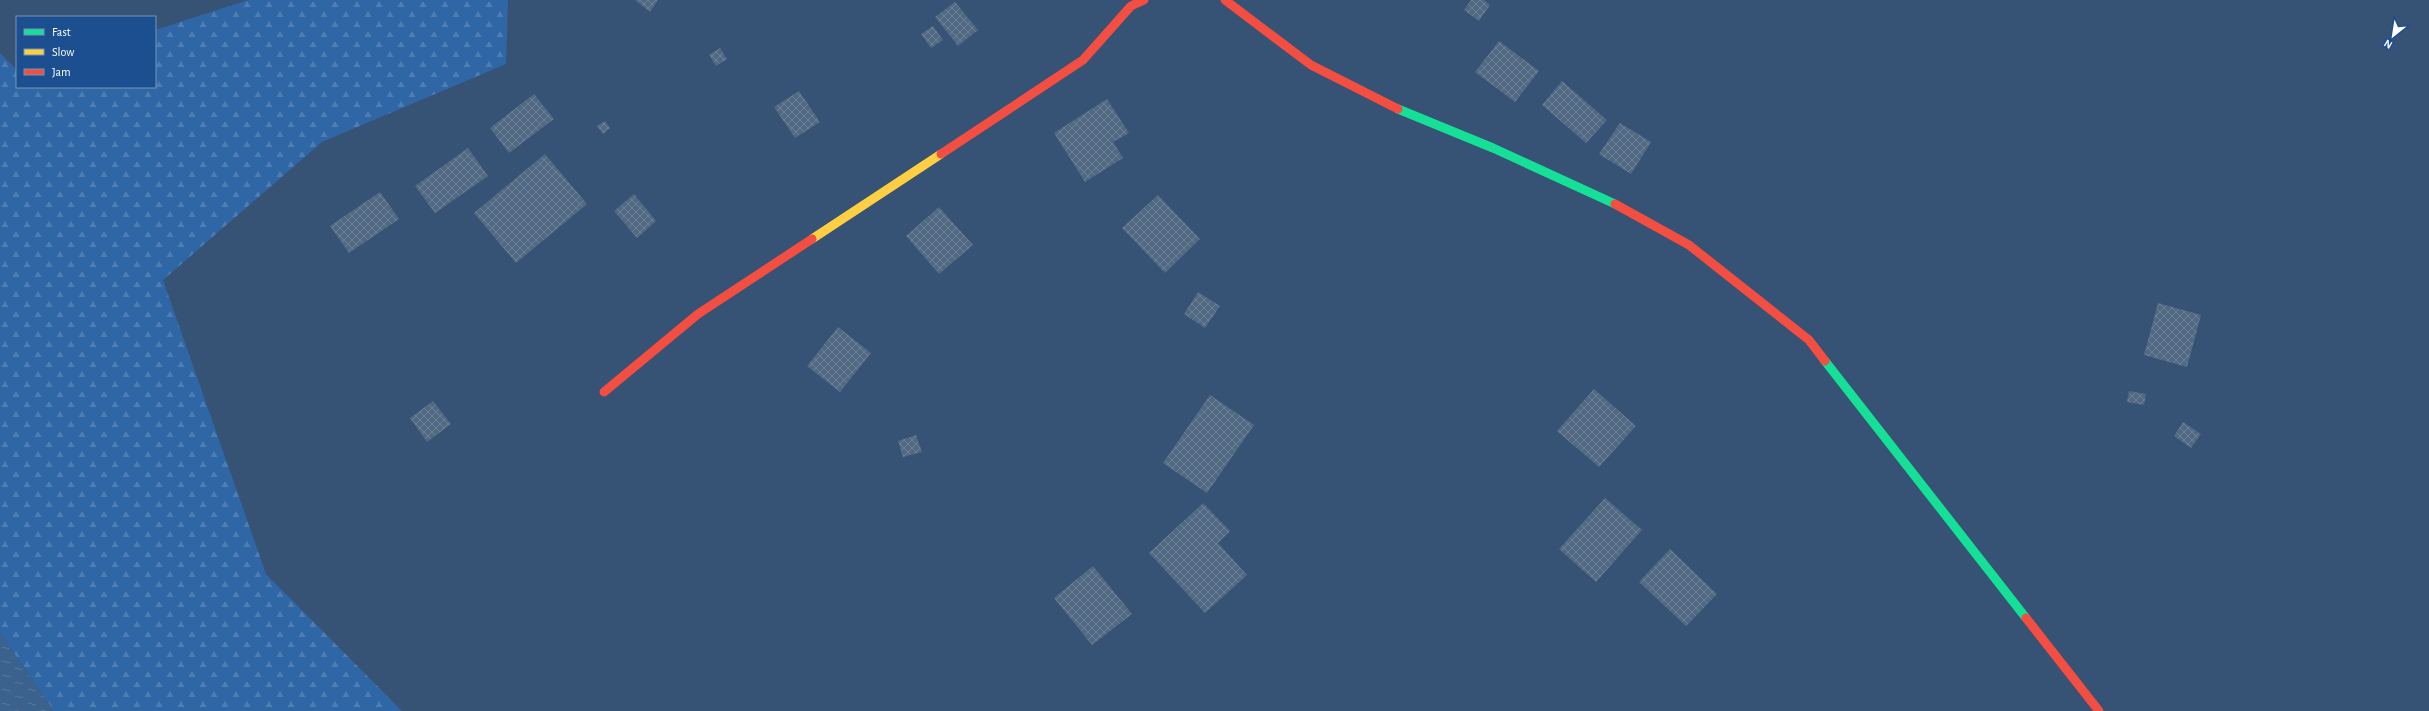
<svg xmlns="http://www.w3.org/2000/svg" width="2429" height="711" viewBox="0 0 2429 711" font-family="'Alegreya Sans',sans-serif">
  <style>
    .forest { fill: url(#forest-firs) }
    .water { fill: url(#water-ripples) }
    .building { fill: url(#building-cross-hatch) }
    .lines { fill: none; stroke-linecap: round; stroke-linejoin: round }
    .fast { stroke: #16e098; stroke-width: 9 }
    .slow { stroke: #ffcf43; stroke-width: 9 }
    .jam { stroke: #f24e42; stroke-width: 9 }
  </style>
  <defs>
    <pattern id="forest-firs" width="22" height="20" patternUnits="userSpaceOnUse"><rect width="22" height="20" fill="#2f66a5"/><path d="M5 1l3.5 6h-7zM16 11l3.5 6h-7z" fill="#4e7db2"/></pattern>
    <pattern id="water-ripples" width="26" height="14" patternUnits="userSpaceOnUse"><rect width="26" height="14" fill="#3b618d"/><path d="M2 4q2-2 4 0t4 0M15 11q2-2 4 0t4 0" fill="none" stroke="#58799e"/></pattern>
    <pattern id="building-cross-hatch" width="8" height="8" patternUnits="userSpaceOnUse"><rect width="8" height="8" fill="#526984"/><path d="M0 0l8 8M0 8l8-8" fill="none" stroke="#6c8096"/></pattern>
  </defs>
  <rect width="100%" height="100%" fill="#365274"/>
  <path class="forest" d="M248,0H508L506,64L322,142L163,280L266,574L402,711H54L0,633V53L17,70V87H155V30Z"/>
  <path class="water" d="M0,633L54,711H0Z"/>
  <path class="building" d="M635,0H658L650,12Z
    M1471,0H1484L1490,5L1479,21L1464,10Z
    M955,2L978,30L958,46L935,17Z
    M933,26L943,40L931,48L921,34Z
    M1499,41L1539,71L1515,102L1475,72Z
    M720,48L727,59L716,66L709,55Z
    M1562,81L1607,120L1586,143L1542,105Z
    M799,91L820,122L795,138L774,107Z
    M534,94L554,119L509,153L490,128Z
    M1107,99L1129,133L1113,142L1123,158L1085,182L1054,133Z
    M605,121L610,128L603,134L597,126Z
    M1620,123L1651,142L1631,174L1599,154Z
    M468,148L488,176L435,213L415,186Z
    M545,154L587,204L516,263L474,213Z
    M380,192L399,219L349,253L330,226Z
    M634,194L656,221L637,238L614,211Z
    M1158,195L1200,239L1165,273L1122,228Z
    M939,207L973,245L939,274L906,236Z
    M1198,292L1220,306L1205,328L1184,314Z
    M2158,303L2201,315L2187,367L2144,355Z
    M838,327L871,353L840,392L807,366Z
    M1594,389L1636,426L1599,467L1557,431Z
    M2129,391L2146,394L2144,405L2127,402Z
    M1210,395L1254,425L1207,493L1163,463Z
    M433,401L451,424L427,442L410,418Z
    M2183,422L2201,434L2191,448L2174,436Z
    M916,435L922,452L903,457L898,441Z
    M1605,498L1642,530L1596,582L1559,549Z
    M1203,503L1230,531L1218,543L1247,575L1205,613L1149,553Z
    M1670,549L1717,594L1686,626L1639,582Z
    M1093,566L1132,614L1092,645L1054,598Z"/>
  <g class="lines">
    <path class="fast" d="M1398,109L1493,148L1615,204
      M1825,361L2026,618"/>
    <path class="slow" d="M812,239L941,154"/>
    <path class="jam" d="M1225,0L1311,65L1398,109
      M941,154L1083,60L1131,6L1144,0
      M1615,204L1689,245L1809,340L1825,361
      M604,392L698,314L812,239
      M2026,618L2099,711"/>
  </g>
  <rect x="16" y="16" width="140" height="72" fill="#1b4f8f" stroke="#7695bc"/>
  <rect x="24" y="29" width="20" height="6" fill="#16e098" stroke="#7695bc"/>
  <text x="52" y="36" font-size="12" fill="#ffffff">Fast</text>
  <rect x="24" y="49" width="20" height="6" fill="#ffcf43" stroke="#7695bc"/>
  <text x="52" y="56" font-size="12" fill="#ffffff">Slow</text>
  <rect x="24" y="69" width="20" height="6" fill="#f24e42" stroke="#7695bc"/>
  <text x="52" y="76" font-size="12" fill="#ffffff">Jam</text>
  <g transform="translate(2393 36) rotate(210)" stroke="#1b4f8f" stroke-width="3" paint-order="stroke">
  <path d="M0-3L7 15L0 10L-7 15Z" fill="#ffffff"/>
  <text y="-6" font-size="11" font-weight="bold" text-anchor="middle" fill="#ffffff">N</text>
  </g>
</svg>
